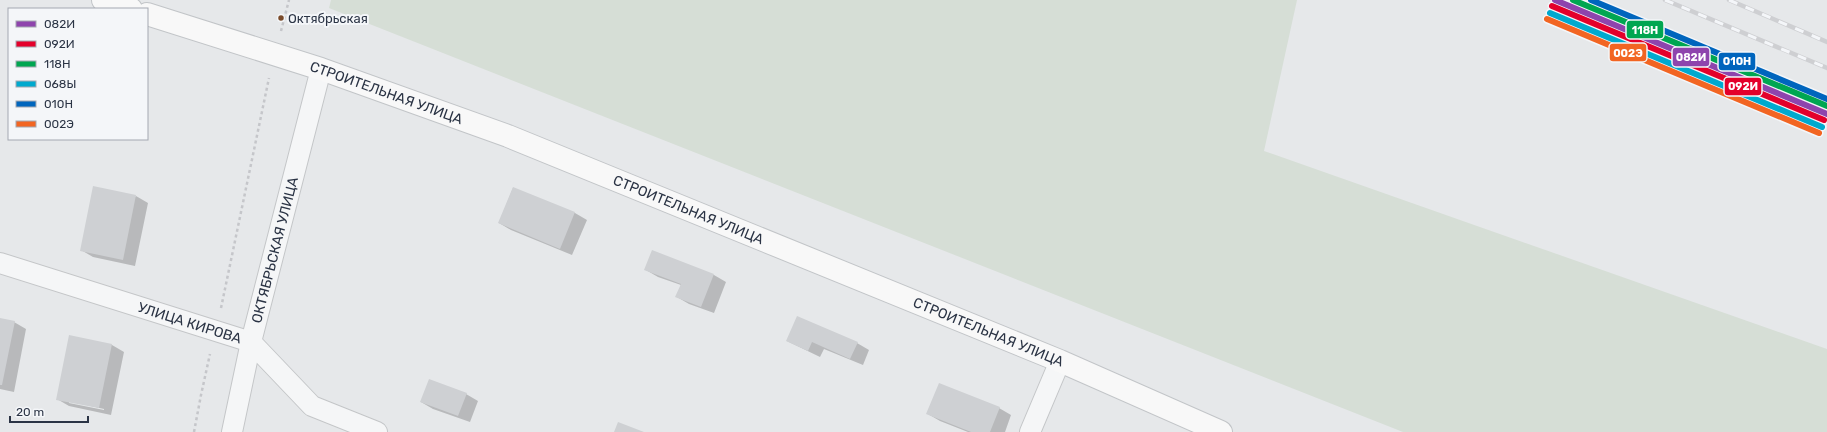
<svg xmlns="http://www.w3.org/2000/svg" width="1827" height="432" viewBox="0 0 1827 432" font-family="Rubik,sans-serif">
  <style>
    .green { fill: #d6ded6 }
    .shadow { fill: #0003; fill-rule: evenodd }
    .building { fill: #ced0d3 }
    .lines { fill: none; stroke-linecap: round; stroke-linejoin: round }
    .minor-casing { stroke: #c4c6c8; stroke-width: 22 }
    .primary-casing { stroke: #c2c5c8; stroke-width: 24 }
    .path { stroke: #c5c6ca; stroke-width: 2.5; stroke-dasharray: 3 3; stroke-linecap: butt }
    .minor { stroke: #f5f6f7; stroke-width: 20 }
    .primary { stroke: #f8f8f8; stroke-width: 22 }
    .rail-casing { stroke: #cecfd2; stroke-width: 4.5 }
    .rail { stroke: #f4f6f9; stroke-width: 3; stroke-dasharray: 9; stroke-linecap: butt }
    .rail-1-casing { stroke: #f4f6f9; stroke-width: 9 }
    .rail-2-casing { stroke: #f4f6f9; stroke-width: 9 }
    .rail-3-casing { stroke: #f4f6f9; stroke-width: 9 }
    .rail-4-casing { stroke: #f4f6f9; stroke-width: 9 }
    .rail-5-casing { stroke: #f4f6f9; stroke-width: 9 }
    .rail-6-casing { stroke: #f4f6f9; stroke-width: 9 }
    .rail-1 { stroke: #8e44ad; stroke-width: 6 }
    .rail-2 { stroke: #e4002b; stroke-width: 6 }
    .rail-3 { stroke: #00a651; stroke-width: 6 }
    .rail-4 { stroke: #00a9ce; stroke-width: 6 }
    .rail-5 { stroke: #0065bd; stroke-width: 6 }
    .rail-6 { stroke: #f26522; stroke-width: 6 }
    .bus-dot { fill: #7a4b2a; stroke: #f4f6f9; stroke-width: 1.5 }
    .labels { text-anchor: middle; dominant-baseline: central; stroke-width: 4; stroke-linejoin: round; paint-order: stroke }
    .bus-label { font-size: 13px; fill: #2b3445; stroke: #f4f6f9; text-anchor: start }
    .street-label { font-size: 14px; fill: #2b3445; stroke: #f4f6f9 }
    .line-badge { stroke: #f4f6f9; stroke-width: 1.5 }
    .badge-label { font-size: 11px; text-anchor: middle; font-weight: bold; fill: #fff }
  </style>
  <rect width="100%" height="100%" fill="#e6e8ea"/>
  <path class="green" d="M331,0H1297L1264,151L1827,349V432H1403L329,8Z"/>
  <path class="shadow" d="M513,188L575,213L587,220L572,255L511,230L499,223Z
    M136,196L148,203L135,266L93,257L81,250Z
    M646,270L714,275L726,282L714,313L689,304L677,297L681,285L658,277Z
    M0,319L14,322L26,329L14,392L0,389Z
    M70,336L112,345L124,352L111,415L69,406L57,399ZM69,401L104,409V410L69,403Z
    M787,341L857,343L869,350L863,365L824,349L820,357Z
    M466,394L478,401L470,422L433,409L421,402Z
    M999,408L1011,415L1005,432H968L940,421L928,414Z"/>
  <path class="building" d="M93,186L136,195L123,260L80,251Z
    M513,187L575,212L560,249L498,223Z
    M652,250L714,274L701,307L675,297L681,284L644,270Z
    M797,316L858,342L850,359L812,342L808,351L786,341Z
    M0,318L15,321L2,385H0Z
    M69,335L112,344L99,408L56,400Z
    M429,379L467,393L458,416L420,402Z
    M939,383L1000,407L990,432H971L926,414Z
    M618,422L644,432H614Z"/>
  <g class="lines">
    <g class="minor-casing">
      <g id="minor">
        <path id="s1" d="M0,263L251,342L312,406L377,432"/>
        <path id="s2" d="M232,432L251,342L321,69"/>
        <path d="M1030,432L1060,361"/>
      </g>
    </g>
    <g class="primary-casing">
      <g id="primary">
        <path d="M103,0L131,9"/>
        <path id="s3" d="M147,14L321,69L508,136L1060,361L1221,432"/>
      </g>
    </g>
    <path class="path" d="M281,31L289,0
      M221,308L269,78
      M194,432L201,395L210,354"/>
    <use href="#minor" class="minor"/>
    <use href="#primary" class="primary"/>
    <g class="rail-casing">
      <path id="rail" d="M1665,0L1827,68
        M1729,0L1827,42"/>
    </g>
    <use href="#rail" class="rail"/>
    <g class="rail-1-casing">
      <path id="rail-1" d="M1555,0L1827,114"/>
    </g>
    <g class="rail-2-casing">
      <path id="rail-2" d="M1552,6L1824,120"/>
    </g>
    <g class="rail-3-casing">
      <path id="rail-3" d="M1573,0L1827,106"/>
    </g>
    <g class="rail-4-casing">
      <path id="rail-4" d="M1550,13L1822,127"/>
    </g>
    <g class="rail-5-casing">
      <path id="rail-5" d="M1591,0L1827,99"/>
    </g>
    <g class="rail-6-casing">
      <path id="rail-6" d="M1547,19L1819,133"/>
    </g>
    <use href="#rail-1" class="rail-1"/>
    <use href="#rail-2" class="rail-2"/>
    <use href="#rail-3" class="rail-3"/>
    <use href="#rail-4" class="rail-4"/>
    <use href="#rail-5" class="rail-5"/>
    <use href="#rail-6" class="rail-6"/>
  </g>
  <circle class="bus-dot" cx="281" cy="18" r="3.5"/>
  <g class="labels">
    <g class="bus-label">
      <text x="288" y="18">Октябрьская</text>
    </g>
    <g class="street-label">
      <text stroke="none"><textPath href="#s3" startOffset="252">СТРОИТЕЛЬНАЯ УЛИЦА</textPath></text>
      <text stroke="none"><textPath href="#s3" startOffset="576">СТРОИТЕЛЬНАЯ УЛИЦА</textPath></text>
      <text stroke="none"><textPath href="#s2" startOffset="187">ОКТЯБРЬСКАЯ УЛИЦА</textPath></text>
      <text stroke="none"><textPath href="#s1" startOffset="199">УЛИЦА КИРОВА</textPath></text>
      <text stroke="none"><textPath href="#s3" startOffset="900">СТРОИТЕЛЬНАЯ УЛИЦА</textPath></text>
    </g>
  </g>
  <g class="line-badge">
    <rect x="1626" y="20" width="38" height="19" rx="4" fill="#00a651"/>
    <rect x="1609" y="43" width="38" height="19" rx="4" fill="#f26522"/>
    <rect x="1672" y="47" width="38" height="20" rx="4" fill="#8e44ad"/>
    <rect x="1718" y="52" width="38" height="19" rx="4" fill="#0065bd"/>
    <rect x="1724" y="77" width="38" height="19" rx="4" fill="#e4002b"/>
  </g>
  <g class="badge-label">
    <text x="1645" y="34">118Н</text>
    <text x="1628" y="57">002Э</text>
    <text x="1691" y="61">082И</text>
    <text x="1737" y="65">010Н</text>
    <text x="1743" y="90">092И</text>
  </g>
  <rect x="8" y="8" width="140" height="132" fill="#f4f6f9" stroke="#a4a8b1"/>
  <rect x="16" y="21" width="20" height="6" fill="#8e44ad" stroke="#a4a8b1"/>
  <text x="44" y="28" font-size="12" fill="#2b3445">082И</text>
  <rect x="16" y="41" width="20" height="6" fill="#e4002b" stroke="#a4a8b1"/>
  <text x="44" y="48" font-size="12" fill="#2b3445">092И</text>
  <rect x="16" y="61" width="20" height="6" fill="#00a651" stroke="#a4a8b1"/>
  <text x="44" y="68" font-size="12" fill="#2b3445">118Н</text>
  <rect x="16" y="81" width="20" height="6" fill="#00a9ce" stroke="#a4a8b1"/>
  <text x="44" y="88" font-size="12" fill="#2b3445">068Ы</text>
  <rect x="16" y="101" width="20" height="6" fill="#0065bd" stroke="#a4a8b1"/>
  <text x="44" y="108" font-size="12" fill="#2b3445">010Н</text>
  <rect x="16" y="121" width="20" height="6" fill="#f26522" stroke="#a4a8b1"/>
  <text x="44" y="128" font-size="12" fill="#2b3445">002Э</text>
  <path d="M10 416v6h78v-6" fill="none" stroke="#2b3445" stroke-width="2"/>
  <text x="16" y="416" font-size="12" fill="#2b3445" stroke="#f4f6f9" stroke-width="3" paint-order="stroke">20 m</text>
</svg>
